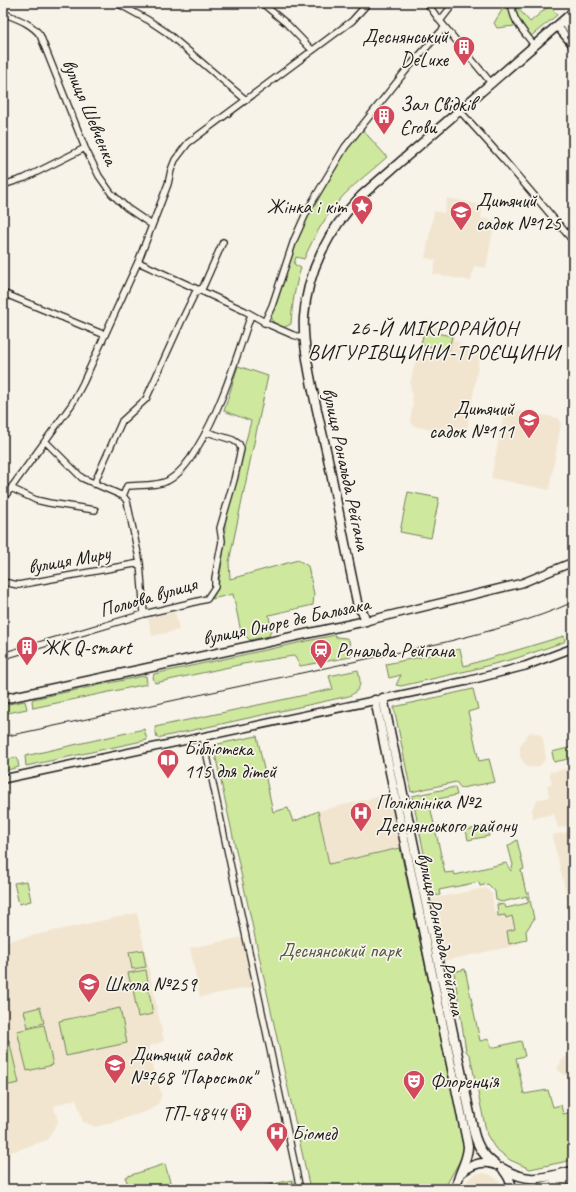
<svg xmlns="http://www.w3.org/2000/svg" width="576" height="1192" viewBox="0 0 576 1192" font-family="Caveat,sans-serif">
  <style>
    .built { fill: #f2e5d0 }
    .green { fill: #cee89e; stroke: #75825d }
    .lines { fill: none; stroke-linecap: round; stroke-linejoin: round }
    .minor-casing { stroke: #1c1c1c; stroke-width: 8 }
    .tertiary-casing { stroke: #1c1c1c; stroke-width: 10 }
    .secondary-casing { stroke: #1c1c1c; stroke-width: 11 }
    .minor { stroke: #f7f3e8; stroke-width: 5.5 }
    .tertiary { stroke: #f7f3e8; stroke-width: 7 }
    .secondary { stroke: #f7f3e8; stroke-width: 8 }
    .tram { stroke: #1c1c1c; stroke-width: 1 }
    .labels { text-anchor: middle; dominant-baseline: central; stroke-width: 3.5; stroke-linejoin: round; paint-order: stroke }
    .poi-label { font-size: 20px; fill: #1c1c1c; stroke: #f7f3e8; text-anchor: start }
    .street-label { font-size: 20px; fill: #1c1c1c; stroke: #f7f3e8 }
    .park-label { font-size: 20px; fill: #515943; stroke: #f7f3e8 }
    .neighbourhood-label { font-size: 21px; letter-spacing: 1px; fill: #1c1c1c; stroke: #f7f3e8 }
  </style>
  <rect width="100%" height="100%" fill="#f7f3e8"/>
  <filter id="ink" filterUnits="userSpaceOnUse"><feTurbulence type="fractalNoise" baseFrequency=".025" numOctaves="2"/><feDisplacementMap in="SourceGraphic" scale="8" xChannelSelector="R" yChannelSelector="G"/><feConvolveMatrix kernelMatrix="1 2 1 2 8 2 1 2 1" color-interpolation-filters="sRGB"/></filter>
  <g filter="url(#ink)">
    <path class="built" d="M447,198L483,205L481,218L495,220L486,268L474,266L471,281L433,274L436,260L425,258L434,211L444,213Z
      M426,320L430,321V325L440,328L439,333L454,336V340L460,342L459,346L471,348L470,352L480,355L467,430L453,427L451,434L413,426L410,421L413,404L410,383Z
      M508,409L559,418L561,424L549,490L491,478L504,413Z
      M175,612L179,630L152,636L148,618Z
      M531,732L536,733L541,735L543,740L546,758L541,765L537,767H527L520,757V746L527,735Z
      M573,768V825L558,828L554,814L533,818L532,809L537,800L549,797L547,785L552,784L549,772Z
      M389,794L400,848L329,864L318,811Z
      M573,831V922L552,835Z
      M486,888L492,894L495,915L512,913L519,945L443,961L430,899Z
      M137,913L164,1041L149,1046L150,1049L147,1051L162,1095L158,1104L148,1111L96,1127L83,1122L76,1099L54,1106L58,1122L47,1140L3,1155V942Z
      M243,937L253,987L200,997L190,948Z
      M573,1050V1075H564L557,1069L561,1061L567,1056V1051Z
      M483,1173L489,1174L495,1177L500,1182L503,1189H464L466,1182L471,1177L476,1174Z"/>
    <path class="green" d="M550,5L557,15L531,36L517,16L514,7H517L530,22Z
      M509,8H512L516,21L515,26L497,28L494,23L502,10Z
      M361,128L387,157C373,170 356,182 343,196C326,215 314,236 304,259L296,257L294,264L301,268C295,286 292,305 291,324L283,328C277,326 270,321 270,314L295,240L309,210L346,148Z
      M424,331L452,336L449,350L421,345Z
      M238,366L268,376L229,562L230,579L298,560L308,566L314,594L313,605L269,615L271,630L269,636L250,640L241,632L233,594L212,599L218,588L225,541V523L251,421L224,411Z
      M408,492L439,498L431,538L400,532Z
      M335,635L336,637L346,638L349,640L351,657L300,666L295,657L293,656L243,664L155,683L153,677L154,674Z
      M564,636L565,640L564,642L517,658L471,670L401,686L396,685L401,675L389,678L386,664L460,649L464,666Z
      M358,670C361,683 362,690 349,696L157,738L155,727L333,689L329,676Z
      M143,676H146L147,684L33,708L32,701L33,699Z
      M473,689L478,709L468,712L479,761L489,759L495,782L461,788L456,782L411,792L394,707Z
      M25,701L27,709L3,714V705Z
      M144,729L147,740L26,766L25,756Z
      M257,736L273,812L288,808L293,822L318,811L329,864L400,848L464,1147L462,1157L444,1189H310L213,745Z
      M572,747L573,758L554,762L552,752Z
      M17,757L19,767L3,771V760Z
      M455,787L457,795L438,799L439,804L430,806L445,873L454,872L455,875L506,863L511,871L513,865L508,846L517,840L524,869L521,870L526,893H529V898L527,899V896L502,902L496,900L495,891L488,884L480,886L479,882L439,890L440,895L433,896L412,796Z
      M487,826L489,836L468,840L466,830Z
      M27,881L31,901L19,904L14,883Z
      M528,900H530L534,919L526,931L527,940L509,944L507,931L515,929L512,916L506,918L505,915L498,916L497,904L505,905L506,908L528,903Z
      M143,950L146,967L132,969L129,952Z
      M465,969L480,1041L489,1039L491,1048L521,1041L525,1056L516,1058L524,1094L548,1090L553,1107L561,1105L563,1114L573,1112V1160L530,1169L510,1160L495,1148L487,1135L470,1056L466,1051L454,972Z
      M146,970L148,983L131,986L128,973Z
      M148,986L153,1014L138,1017L133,989Z
      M40,1007L44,1023L28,1027L24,1011Z
      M120,1008L127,1043L66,1056L59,1021Z
      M44,1025L53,1065L27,1071L17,1031Z
      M9,1040L19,1083L4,1086L3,1080V1042Z
      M165,1164L172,1189H130L125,1177Z
      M292,1180L294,1189H257L259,1187Z"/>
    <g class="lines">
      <g class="minor-casing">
        <path id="minor" d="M117,3L148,20L166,32L246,100
          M262,3L287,24L312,50
          M427,3L440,21L492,84
          M512,3C511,20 525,33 535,46
          M3,13C17,19 31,23 40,35L85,148L99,176L111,193L127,208L152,225
          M440,21L454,3
          M460,111L504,160L573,241
          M3,185L25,178L85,148
          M138,262L245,311L270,325L293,335L304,338
          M3,293L105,335
          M264,323L272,306L294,240L308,209L345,147L408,68L445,27
          M45,441L82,478L123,496L127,501L140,563L144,614
          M94,484L122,421L146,399L181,322L195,293L203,287L223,242
          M11,488L36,500L49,503L95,510
          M123,496L127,486C139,485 160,486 169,480C181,473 190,460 197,448C222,407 235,361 251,315
          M3,499L72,404L83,383L138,262L168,184L171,170L175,160L188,143L352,21L368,3
          M3,582L18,585L140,563
          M3,656L144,614L207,599L215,587V578L222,541L220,528L234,480L241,449L239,444L233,440L207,432
          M203,737L300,1189"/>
      </g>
      <g class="tertiary-casing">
        <path id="tertiary" d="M563,21L573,33
          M557,26L573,45
          M366,621L522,583L573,562
          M3,779L467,681L525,666L573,648"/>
      </g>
      <g class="secondary-casing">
        <path id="secondary" d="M383,698L474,1133C478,1148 484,1156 496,1165
          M3,699L366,621L363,613L358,607L356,597C346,550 337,502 327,454C320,423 312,391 307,359C305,346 303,331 304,317C307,271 329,229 361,196L573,12
          M375,700L468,1146C468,1162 457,1174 456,1189
          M502,1168C530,1185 544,1177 573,1171
          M504,1171C509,1177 511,1182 512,1189
          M462,1172C471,1165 481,1160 493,1164
          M533,1189L573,1179"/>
      </g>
      <use href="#minor" class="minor"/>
      <use href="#tertiary" class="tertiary"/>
      <use href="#secondary" class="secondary"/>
      <path class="tram" d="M3,737L446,642C489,631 532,621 573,602"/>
    </g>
  </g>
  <defs>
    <g id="building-pin" transform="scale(1.15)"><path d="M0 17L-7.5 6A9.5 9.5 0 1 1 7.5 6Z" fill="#d1495b" stroke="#f7f3e8"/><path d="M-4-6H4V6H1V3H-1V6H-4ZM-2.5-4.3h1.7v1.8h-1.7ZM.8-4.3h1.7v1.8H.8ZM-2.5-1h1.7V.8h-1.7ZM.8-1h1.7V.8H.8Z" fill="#fff"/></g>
    <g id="sight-pin" transform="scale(1.15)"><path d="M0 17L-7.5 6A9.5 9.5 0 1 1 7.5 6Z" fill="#d1495b" stroke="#f7f3e8"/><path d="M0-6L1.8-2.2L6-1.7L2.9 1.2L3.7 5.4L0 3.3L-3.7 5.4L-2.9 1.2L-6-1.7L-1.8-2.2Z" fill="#fff"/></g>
    <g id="school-pin" transform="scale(1.15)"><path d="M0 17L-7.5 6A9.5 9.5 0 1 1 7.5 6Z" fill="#d1495b" stroke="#f7f3e8"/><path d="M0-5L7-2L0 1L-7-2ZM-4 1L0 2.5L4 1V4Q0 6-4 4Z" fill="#fff"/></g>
    <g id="station-pin" transform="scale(1.15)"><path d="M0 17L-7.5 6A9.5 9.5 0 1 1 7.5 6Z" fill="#d1495b" stroke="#f7f3e8"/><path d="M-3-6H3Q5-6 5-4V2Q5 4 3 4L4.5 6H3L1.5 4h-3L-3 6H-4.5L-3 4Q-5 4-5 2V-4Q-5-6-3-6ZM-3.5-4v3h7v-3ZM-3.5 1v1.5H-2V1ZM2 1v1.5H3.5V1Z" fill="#fff"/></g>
    <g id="library-pin" transform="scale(1.15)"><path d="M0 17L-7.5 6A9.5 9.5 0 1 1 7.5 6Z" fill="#d1495b" stroke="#f7f3e8"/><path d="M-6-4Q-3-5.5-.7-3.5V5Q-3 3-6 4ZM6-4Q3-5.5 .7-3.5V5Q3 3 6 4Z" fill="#fff"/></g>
    <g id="hospital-pin" transform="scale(1.15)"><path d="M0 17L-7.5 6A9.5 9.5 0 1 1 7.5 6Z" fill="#d1495b" stroke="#f7f3e8"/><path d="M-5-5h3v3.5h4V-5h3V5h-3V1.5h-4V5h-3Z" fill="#fff"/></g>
    <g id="theatre-pin" transform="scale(1.15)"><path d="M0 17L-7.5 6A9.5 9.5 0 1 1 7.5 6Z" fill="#d1495b" stroke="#f7f3e8"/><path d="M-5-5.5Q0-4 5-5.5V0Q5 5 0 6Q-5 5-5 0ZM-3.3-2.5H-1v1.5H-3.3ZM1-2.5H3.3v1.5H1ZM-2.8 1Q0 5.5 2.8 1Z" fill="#fff"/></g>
  </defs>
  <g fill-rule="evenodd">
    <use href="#building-pin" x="464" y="47"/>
    <use href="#building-pin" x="384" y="116"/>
    <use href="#sight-pin" x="362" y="206"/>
    <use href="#school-pin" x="461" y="212"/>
    <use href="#school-pin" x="529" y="420"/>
    <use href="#building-pin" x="27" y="647"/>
    <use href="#station-pin" x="321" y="650"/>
    <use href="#library-pin" x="168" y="760"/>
    <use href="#hospital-pin" x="361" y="813"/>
    <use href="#school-pin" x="89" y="984"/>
    <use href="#school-pin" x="115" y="1065"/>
    <use href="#theatre-pin" x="414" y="1081"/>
    <use href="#building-pin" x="241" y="1113"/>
    <use href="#hospital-pin" x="277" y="1133"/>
  </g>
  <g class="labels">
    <g class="poi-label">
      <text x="448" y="36" text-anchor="end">Деснянський<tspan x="448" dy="23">DeLuxe</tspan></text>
      <text x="400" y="104">Зал Свідків<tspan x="400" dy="23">Єгови</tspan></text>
      <text x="476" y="200">Дитячий<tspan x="476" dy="23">садок №125</tspan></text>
      <text x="346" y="206" text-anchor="end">Жінка і кіт</text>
      <text x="514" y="408" text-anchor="end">Дитячий<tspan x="514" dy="23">садок №111</tspan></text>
      <text x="42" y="647">ЖК Q-smart</text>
      <text x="336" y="650">Рональда Рейгана</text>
      <text x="184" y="748">Бібліотека<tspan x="184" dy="23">115 для дітей</tspan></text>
      <text x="376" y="802">Поліклініка №2<tspan x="376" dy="23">Деснянського району</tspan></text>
      <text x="104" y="984">Школа №259</text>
      <text x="130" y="1054">Дитячий садок<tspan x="130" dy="23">№768 "Паросток"</tspan></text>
      <text x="430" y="1081">Флоренція</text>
      <text x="226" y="1113" text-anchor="end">ТП-4844</text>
      <text x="292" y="1133">Біомед</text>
    </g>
    <g class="street-label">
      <text transform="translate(90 112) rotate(67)">вулиця Шевченка</text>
      <text transform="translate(346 469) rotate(78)">вулиця Рональда Рейгана</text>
      <text transform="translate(69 560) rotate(-10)">вулиця Миру</text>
      <text transform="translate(148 597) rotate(-16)">Польова вулиця</text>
      <text transform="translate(286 621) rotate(-12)">вулиця Оноре де Бальзака</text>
      <text transform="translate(441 934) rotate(78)">вулиця Рональда Рейгана</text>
    </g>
    <g class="park-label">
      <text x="340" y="950">Деснянський парк</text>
    </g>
    <g class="neighbourhood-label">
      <text x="434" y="328">26-Й МІКРОРАЙОН<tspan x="434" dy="24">ВИГУРІВЩИНИ-ТРОЄЩИНИ</tspan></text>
    </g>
  </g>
  <rect width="576" height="1192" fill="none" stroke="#f7f3e8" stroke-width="16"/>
  <rect x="8" y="8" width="560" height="1176" fill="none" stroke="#1c1c1c" stroke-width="1.5" filter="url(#ink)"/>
</svg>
